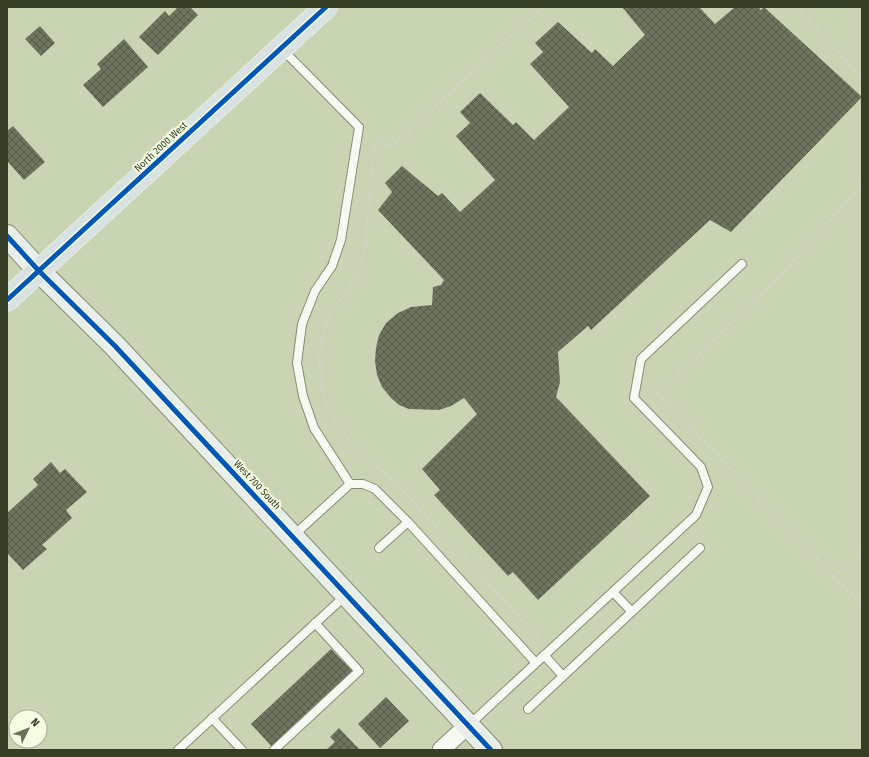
<svg xmlns="http://www.w3.org/2000/svg" width="869" height="757" viewBox="0 0 869 757" font-family="'Fira Sans Condensed',sans-serif">
  <style>
    .building { fill: url(#building-cross-hatch) }
    .lines { fill: none; stroke-linecap: round; stroke-linejoin: round }
    .lane-casing { stroke: #858e73; stroke-width: 10 }
    .street-casing { stroke: #858e73; stroke-width: 19 }
    .secondary-casing { stroke: #858e73; stroke-width: 24 }
    .primary-casing { stroke: #e7ecdc; stroke-width: 24 }
    .path { stroke: #d1d4ca; stroke-width: 2.5; stroke-dasharray: 3 3; stroke-linecap: butt }
    .lane { stroke: #f7f9f3; stroke-width: 8 }
    .street { stroke: #f7f9f3; stroke-width: 17 }
    .secondary { stroke: #e8eeea; stroke-width: 22 }
    .primary { stroke: #d9e2e2; stroke-width: 22 }
    .cycleway-casing { stroke: #f5fee5; stroke-width: 8 }
    .cycleway { stroke: #0057b8; stroke-width: 5 }
    .labels { text-anchor: middle; dominant-baseline: central; stroke-width: 4; stroke-linejoin: round; paint-order: stroke }
    .street-label { font-size: 10px; fill: #363e25; stroke: #f5fee5 }
  </style>
  <defs>
    <pattern id="building-cross-hatch" width="8" height="8" patternUnits="userSpaceOnUse"><rect width="8" height="8" fill="#6d755e"/><path d="M0 0l8 8M0 8l8-8" fill="none" stroke="#565c49"/></pattern>
  </defs>
  <rect width="100%" height="100%" fill="#c9d5b2"/>
  <path class="building" d="M178,7H190L198,15L158,55L139,37L165,11L169,16Z
    M622,7H699L715,24L735,7H758L761,10L764,7L862,97L731,232L710,220L591,330L588,326L558,352L560,382L556,397L650,496L538,600L513,572L508,576L434,495L440,490L422,469L477,414L464,398L451,406L439,410L409,409L399,405L391,398L382,387L377,375L375,361L376,348L379,335L386,323L398,313L411,307L432,305L433,287L441,285L444,280L378,210L392,192L385,183L402,166L438,196L442,193L460,212L495,180L456,136L470,123L460,112L480,93L513,125L516,122L534,140L569,107L530,64L543,52L535,43L558,22L592,53L595,49L613,66L645,35Z
    M40,26L55,43L41,56L25,39Z
    M124,39L148,67L103,107L83,85L101,69L97,64Z
    M13,126L45,162L24,180L7,161V131Z
    M51,462L60,473L65,469L87,492L66,510L72,518L42,545L47,549L23,570L7,553V513L38,485L33,479Z
    M331,649L353,672L272,747L251,724Z
    M386,697L409,721L380,748L358,724Z
    M339,728L360,750H326L335,742L330,737Z"/>
  <g class="lines">
    <g class="lane-casing">
      <path id="lane" d="M282,49L359,127L341,240L332,266L315,291L302,324L297,363L303,396L314,428L350,484H363L375,489L408,522L536,663L696,515L708,487L701,467L634,398L641,359L742,264
        M293,536L350,484
        M379,548L408,522
        M613,592L632,612
        M544,655L563,676
        M528,709L700,548
        M212,718L242,750
        M469,725L536,663
        M178,750L346,595
        M274,750L359,671L315,623"/>
    </g>
    <g class="street-casing">
      <path id="street" d="M441,750L468,725"/>
    </g>
    <g class="secondary-casing">
      <path id="secondary" d="M7,236L39,271L115,346L491,750"/>
    </g>
    <g class="primary-casing">
      <path id="primary" d="M7,300L326,7"/>
    </g>
    <path class="path" d="M796,7L862,78
      M623,521L646,546
      M862,551L835,577L862,605
      M835,577L658,394L783,273L862,184
      M543,643L392,479L366,459L345,436L323,397L319,353L329,315L350,288L365,250L374,147L381,139L389,148L543,7"/>
    <use href="#lane" class="lane"/>
    <use href="#street" class="street"/>
    <use href="#secondary" class="secondary"/>
    <use href="#primary" class="primary"/>
    <g class="cycleway-casing">
      <path id="cycleway" d="M7,236L39,271L115,346L491,750
        M7,300L326,7"/>
    </g>
    <use href="#cycleway" class="cycleway"/>
  </g>
  <g class="labels">
    <g class="street-label">
      <text transform="translate(161 147) rotate(-43)">North 2000 West</text>
      <text transform="translate(257 485) rotate(47)">West 700 South</text>
    </g>
  </g>
  <rect width="869" height="757" fill="none" stroke="#363e25" stroke-width="16"/>
  <g transform="translate(28 729) rotate(47)"><circle r="19" fill="#f5fee5" stroke="#a9b198"/>
  <path d="M0-3L7 15L0 10L-7 15Z" fill="#697356"/>
  <text y="-6" font-size="11" font-weight="bold" text-anchor="middle" fill="#363e25">N</text>
  </g>
</svg>
